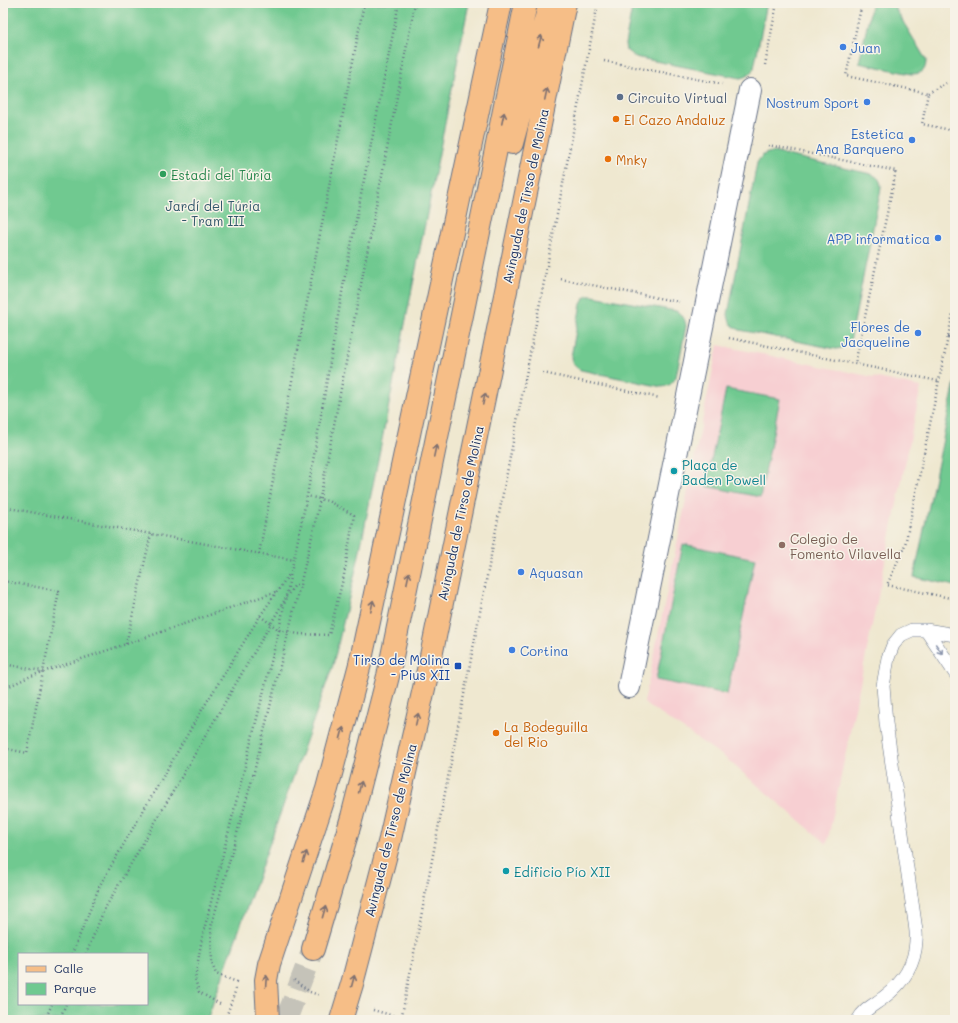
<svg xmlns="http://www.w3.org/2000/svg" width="958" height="1023" viewBox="0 0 958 1023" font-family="Mali,sans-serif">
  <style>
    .built { fill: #f7cfd2 }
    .green { fill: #6fc990; stroke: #457c77; fill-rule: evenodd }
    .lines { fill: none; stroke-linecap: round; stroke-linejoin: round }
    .primary-tunnel { stroke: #c5c3b9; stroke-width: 22; stroke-dasharray: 22 11; stroke-linecap: butt }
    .lane-casing { stroke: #657086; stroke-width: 14 }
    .street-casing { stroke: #657086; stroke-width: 24 }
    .primary-casing { stroke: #657086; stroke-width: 24 }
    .path { stroke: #657086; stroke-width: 2.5; stroke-dasharray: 1 3; stroke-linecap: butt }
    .lane { stroke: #fff; stroke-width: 13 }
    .street { stroke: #fff; stroke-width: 22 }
    .primary { stroke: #f6be87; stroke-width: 22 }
    .oneway { stroke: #7e6f70 }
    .oneway2 { stroke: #8d97ae }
    .shop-dot { fill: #3f7fe0; stroke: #f7f3e8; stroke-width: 1.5 }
    .service-dot { fill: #5c6f8a; stroke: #f7f3e8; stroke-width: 1.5 }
    .food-dot { fill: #e8710a; stroke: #f7f3e8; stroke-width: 1.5 }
    .leisure-dot { fill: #2e9e5b; stroke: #f7f3e8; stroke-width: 1.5 }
    .culture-dot { fill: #0f9aa8; stroke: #f7f3e8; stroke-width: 1.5 }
    .education-dot { fill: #8d6e63; stroke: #f7f3e8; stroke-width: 1.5 }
    .transit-dot { fill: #1a4fb4; stroke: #f7f3e8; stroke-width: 1.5 }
    .labels { text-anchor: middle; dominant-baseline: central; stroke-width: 3; stroke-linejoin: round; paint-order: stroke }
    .shop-label { font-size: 13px; fill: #366cbe; stroke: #f7f3e8; text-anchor: end }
    .service-label { font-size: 13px; fill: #4e5e75; stroke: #f7f3e8; text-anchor: start }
    .food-label { font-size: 13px; fill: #c56008; stroke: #f7f3e8; text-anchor: start }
    .leisure-label { font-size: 13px; fill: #27864d; stroke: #f7f3e8; text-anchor: start }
    .street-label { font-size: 13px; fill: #1b2f5e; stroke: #f7f3e8 }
    .park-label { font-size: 13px; fill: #30566a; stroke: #f7f3e8 }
    .culture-label { font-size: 13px; fill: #0d838f; stroke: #f7f3e8; text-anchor: start }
    .education-label { font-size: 13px; fill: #785e54; stroke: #f7f3e8; text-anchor: start }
    .transit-label { font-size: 13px; fill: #164399; stroke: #f7f3e8; text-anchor: end }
  </style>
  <rect width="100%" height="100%" fill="#f7f3e8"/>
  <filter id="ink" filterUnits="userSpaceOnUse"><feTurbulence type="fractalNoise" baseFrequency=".025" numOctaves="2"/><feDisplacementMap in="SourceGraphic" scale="8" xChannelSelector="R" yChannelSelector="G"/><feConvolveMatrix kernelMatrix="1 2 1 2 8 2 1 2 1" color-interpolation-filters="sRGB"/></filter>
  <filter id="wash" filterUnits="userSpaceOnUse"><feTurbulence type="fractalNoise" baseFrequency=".012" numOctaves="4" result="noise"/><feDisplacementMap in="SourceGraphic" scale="16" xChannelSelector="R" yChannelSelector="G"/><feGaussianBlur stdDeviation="0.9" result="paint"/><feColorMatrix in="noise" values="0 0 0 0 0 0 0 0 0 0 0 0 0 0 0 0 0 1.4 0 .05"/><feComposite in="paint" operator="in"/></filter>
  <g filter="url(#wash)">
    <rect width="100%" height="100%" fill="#efe8d0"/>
    <path class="built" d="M718,345L921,387L827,844L723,756L644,703Z"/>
    <path class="green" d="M3,3H469L358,560L333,665L207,1020H3ZM19,954H147V1004H19Z
      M633,3H767L754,68C750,74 747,77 740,78L635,57L626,50L625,44Z
      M872,3H892L926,60C926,71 922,74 911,74L859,63Z
      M773,152L871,174C878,177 881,180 881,188L851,337C848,345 845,348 836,349L740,330C732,326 729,323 728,314L757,163C761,156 764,153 773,152Z
      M588,296H593L676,311C683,315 685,319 686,326L676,377C672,384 669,386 662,387L581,370C575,367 572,364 571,357L581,304L584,299Z
      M955,382V586L914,577Z
      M726,389L780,399L760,497L706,486Z
      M683,544L755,559L727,694L656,680Z"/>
  </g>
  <g filter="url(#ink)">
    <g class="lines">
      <path class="primary-tunnel" d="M286,1020L313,949"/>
      <g class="lane-casing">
        <path id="lane" d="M955,635L926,630L955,673
          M858,1020C864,1009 874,1005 883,998C902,984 915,965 916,941C917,933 915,924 914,916L886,723L883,686L888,658L893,645L901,635L912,630H926"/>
      </g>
      <g class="street-casing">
        <path id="street" d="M629,687L750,90"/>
      </g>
      <g class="primary-casing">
        <path id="primary" d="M512,143L550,3
          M313,949L352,817L388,676L526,3
          M268,1020L266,980L269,964L327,789L360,664L501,3
          M341,1020L352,984L390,839L429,666L565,3"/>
      </g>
      <path class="path" d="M862,3L846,76L928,93L922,124L955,131
        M604,61L722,84
        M765,65L777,3
        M928,93L946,83
        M768,145L896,171L855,364
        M561,279L679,302
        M955,303L905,545L887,585L955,599
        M948,337L955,338
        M729,338L938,381
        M543,373L660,398
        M3,507L294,560
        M259,554L364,3
        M3,581L59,591L27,753L3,748
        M286,597L295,585H300
        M260,616L279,630L298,634L329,635L344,575L354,515L328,501L307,496
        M126,644L151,534
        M3,664L42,671
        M3,689L31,676L144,638L278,591
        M72,954L100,885L200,713L260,616L290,573
        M86,954L104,910L284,601
        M294,980L310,992L319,995
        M237,982L216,974L212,964L211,927L253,776L315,524L415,3
        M220,1004L199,992L195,979L202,938L279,630L307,496L344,281L399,3
        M373,1010L394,1016L401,1020
        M45,1020L52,1004
        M59,1020L66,1004
        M225,1020L236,989
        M401,1020L598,3"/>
      <use href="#lane" class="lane"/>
      <use href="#street" class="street"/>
      <use href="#primary" class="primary"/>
    </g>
    <defs><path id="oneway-shaft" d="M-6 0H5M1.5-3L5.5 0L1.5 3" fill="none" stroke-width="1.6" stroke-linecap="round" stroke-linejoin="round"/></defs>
    <g class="oneway">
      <use href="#oneway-shaft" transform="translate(540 41) rotate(-75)"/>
      <use href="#oneway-shaft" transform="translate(546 94) rotate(-78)"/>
      <use href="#oneway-shaft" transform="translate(503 118) rotate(-78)"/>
      <use href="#oneway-shaft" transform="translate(484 399) rotate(-78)"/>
      <use href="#oneway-shaft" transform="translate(435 451) rotate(-78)"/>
      <use href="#oneway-shaft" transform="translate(408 578) rotate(-78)"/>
      <use href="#oneway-shaft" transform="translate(372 606) rotate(-78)"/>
      <use href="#oneway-shaft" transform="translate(417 719) rotate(-77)"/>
      <use href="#oneway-shaft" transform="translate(342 733) rotate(-75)"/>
      <use href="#oneway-shaft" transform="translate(360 787) rotate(-76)"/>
      <use href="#oneway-shaft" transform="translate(305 857) rotate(-72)"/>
      <use href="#oneway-shaft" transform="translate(324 912) rotate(-74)"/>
      <use href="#oneway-shaft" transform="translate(266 981) rotate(-86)"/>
      <use href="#oneway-shaft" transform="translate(353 981) rotate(-75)"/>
    </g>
    <use class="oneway2" href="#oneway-shaft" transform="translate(939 649) rotate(56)"/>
  </g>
  <g class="shop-dot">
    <circle cx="843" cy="47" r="4"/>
    <circle cx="867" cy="102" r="4"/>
    <circle cx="912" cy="140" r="4"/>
    <circle cx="938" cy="238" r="4"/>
    <circle cx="918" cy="333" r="4"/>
    <circle cx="521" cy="572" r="4"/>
    <circle cx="512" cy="650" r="4"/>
  </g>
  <circle class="service-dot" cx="620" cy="97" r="4"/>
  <g class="food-dot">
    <circle cx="616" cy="119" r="4"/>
    <circle cx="608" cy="159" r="4"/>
    <circle cx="496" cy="733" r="4"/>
  </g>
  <circle class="leisure-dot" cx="163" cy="174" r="4"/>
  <g class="culture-dot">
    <circle cx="674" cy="471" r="4"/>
    <circle cx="506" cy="871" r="4"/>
  </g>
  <circle class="education-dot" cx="782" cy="545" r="4"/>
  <rect class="transit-dot" x="454" y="662" width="8" height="8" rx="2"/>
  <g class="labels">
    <g class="shop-label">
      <text x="851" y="47" text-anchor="start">Juan</text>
      <text x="859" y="102">Nostrum Sport</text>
      <text x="904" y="133">Estetica<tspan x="904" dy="15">Ana Barquero</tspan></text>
      <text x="930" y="238">APP informatica</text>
      <text x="910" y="326">Flores de<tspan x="910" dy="15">Jacqueline</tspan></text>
      <text x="529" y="572" text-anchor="start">Aquasan</text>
      <text x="520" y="650" text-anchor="start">Cortina</text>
    </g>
    <g class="service-label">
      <text x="628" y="97">Circuito Virtual</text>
    </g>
    <g class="food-label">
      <text x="624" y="119">El Cazo Andaluz</text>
      <text x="616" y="159">Mnky</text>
      <text x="504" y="726">La Bodeguilla<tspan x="504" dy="15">del Rio</tspan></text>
    </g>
    <g class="leisure-label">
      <text x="171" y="174">Estadi del Túria</text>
    </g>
    <g class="street-label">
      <text transform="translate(525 196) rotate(-78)">Avinguda de Tirso de Molina</text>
      <text transform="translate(460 513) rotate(-78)">Avinguda de Tirso de Molina</text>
      <text transform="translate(390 830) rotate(-76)">Avinguda de Tirso de Molina</text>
    </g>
    <g class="park-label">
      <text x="213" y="205">Jardí del Túria<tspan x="213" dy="15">- Tram III</tspan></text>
    </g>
    <g class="culture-label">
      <text x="682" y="464">Plaça de<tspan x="682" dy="15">Baden Powell</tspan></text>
      <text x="514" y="871">Edificio Pío XII</text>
    </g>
    <g class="education-label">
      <text x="790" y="538">Colegio de<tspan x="790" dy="15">Fomento Vilavella</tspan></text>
    </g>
    <g class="transit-label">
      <text x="450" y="659">Tirso de Molina<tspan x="450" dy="15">- Pius XII</tspan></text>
    </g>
  </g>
  <rect width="958" height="1023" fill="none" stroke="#f7f3e8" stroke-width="16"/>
  <rect x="18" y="953" width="130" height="52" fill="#f7f3e8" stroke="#9fa5b1"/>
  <rect x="26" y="966" width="20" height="6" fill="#f6be87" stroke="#9fa5b1"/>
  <text x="54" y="973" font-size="12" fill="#1b2f5e">Calle</text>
  <rect x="26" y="983" width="20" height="12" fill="#6fc990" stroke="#9fa5b1"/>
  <text x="54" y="993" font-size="12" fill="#1b2f5e">Parque</text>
</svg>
